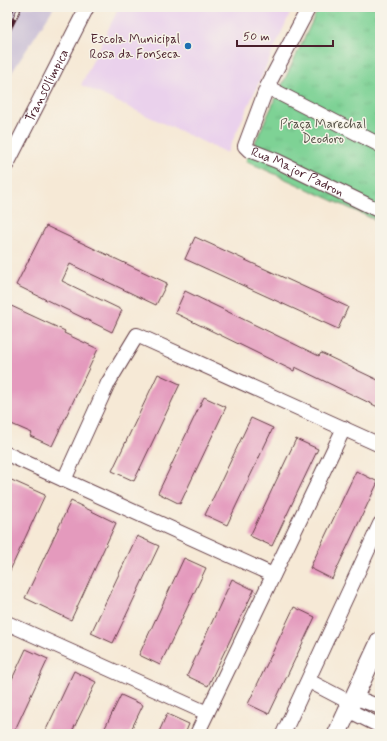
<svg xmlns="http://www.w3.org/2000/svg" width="387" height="741" viewBox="0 0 387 741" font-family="Mynerve,sans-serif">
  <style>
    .built { fill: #ead1ec }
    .railway { fill: #cabfd6 }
    .park { fill: url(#park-tufts); stroke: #647860 }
    .building { fill: #e49abd }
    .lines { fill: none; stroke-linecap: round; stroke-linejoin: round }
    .minor-casing { stroke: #643d45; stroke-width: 16 }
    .major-casing { stroke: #643d45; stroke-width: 20 }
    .minor { stroke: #fff; stroke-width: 14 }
    .major { stroke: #fff; stroke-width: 18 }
    .rail-casing { stroke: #4a1f2b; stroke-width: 4.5 }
    .rail { stroke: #f7f3e8; stroke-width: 3; stroke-dasharray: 9; stroke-linecap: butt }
    .poi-dot { fill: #1f6fb2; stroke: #f7f3e8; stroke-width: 1.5 }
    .labels { text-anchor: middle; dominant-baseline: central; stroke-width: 3; stroke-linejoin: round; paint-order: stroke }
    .poi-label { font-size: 13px; fill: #4a1f2b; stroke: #f7f3e8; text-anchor: end }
    .street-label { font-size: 13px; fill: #4a1f2b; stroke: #f7f3e8 }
    .park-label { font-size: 13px; fill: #5a554b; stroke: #f7f3e8 }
  </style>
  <defs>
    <pattern id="park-tufts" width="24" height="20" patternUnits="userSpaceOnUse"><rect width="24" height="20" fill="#7ed295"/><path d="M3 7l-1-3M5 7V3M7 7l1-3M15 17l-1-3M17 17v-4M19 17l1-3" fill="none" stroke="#6eb481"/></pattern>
  </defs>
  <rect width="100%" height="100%" fill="#f7f3e8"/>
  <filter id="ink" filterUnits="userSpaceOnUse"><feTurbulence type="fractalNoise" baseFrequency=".025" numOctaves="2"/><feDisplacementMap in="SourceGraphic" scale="8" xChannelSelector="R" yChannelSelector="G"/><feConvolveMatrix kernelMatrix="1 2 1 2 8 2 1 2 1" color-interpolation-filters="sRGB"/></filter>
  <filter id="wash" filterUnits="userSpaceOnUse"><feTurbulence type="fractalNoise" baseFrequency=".012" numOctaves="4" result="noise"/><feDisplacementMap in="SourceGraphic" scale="16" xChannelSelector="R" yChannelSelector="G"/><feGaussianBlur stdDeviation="0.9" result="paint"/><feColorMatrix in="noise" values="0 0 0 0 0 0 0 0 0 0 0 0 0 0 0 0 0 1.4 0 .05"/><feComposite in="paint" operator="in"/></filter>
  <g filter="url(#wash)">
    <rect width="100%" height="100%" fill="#f6e9d6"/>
    <path class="built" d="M119,7H293L227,153L81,85Z"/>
    <path class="railway" d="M11,7H54L7,80V16Z"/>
    <path class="park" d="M319,7H380V222L246,161Z"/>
    <g id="blocks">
      <path class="building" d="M46,226L167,283L156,305L70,264L62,281L122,310L112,332L16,285Z
        M195,237L348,307L338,329L185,259Z
        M185,291L319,356L321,353L380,381V408L295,367L294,371L175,313Z
        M7,304L65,331L64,333L98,349L52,446L30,436L32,433L7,422Z
        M158,374L180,384L134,481L112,471Z
        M204,397L226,407L180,504L158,493Z
        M251,418L273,428L227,525L205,515Z
        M296,439L318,449L272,546L250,536Z
        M356,471L378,482L332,579L310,568Z
        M7,478L45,495L7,577Z
        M71,501L116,523L71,620L25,598Z
        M137,536L159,546L113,643L91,633Z
        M184,558L206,568L160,665L139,655Z
        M232,579L254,590L208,686L187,676Z
        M294,607L315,617L269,714L248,704Z
        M26,649L48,659L13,734H7V690Z
        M74,671L96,682L71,734H44Z
        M121,695L143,705L129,734H102Z
        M167,714L189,724L185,734H158Z"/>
    </g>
  </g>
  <g filter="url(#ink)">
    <use href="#blocks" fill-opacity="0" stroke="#643d45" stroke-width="1"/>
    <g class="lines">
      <g class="minor-casing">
        <g id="minor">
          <path id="s1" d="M309,7L267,87L245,146L249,150L277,161L380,211"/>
          <path d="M267,87L380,145"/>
          <path id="s2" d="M7,164L87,7"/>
          <path d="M7,454L273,575"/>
          <path d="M64,480L108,383L137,335L380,445"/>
          <path d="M7,623L207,713"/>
          <path d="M309,681L351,703"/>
          <path d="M354,697L380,707"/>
          <path d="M348,710L380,726"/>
          <path d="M197,734L344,428"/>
          <path d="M283,734L380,524"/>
        </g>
      </g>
      <g class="major-casing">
        <path id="major" d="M337,734L380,641"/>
      </g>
      <use href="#minor" class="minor"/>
      <use href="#major" class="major"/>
      <g class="rail-casing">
        <path id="rail" d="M7,19L13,7
          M7,34L20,7"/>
      </g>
      <use href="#rail" class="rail"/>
    </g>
  </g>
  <circle class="poi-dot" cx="188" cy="46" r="4"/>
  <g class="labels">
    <g class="poi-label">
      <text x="180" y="39">Escola Municipal<tspan x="180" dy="15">Rosa da Fonseca</tspan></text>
    </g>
    <g class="street-label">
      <text stroke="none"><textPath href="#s2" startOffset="88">TransOlímpica</textPath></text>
      <text stroke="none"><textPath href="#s1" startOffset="212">Rua Major Padron</textPath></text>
    </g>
    <g class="park-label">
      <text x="323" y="124">Praça Marechal<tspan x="323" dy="15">Deodoro</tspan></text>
    </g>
  </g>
  <rect width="387" height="741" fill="none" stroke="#f7f3e8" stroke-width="24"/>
  <path d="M237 40v6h96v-6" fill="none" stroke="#4a1f2b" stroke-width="2"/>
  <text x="243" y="40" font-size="12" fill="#4a1f2b" stroke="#f7f3e8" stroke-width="3" paint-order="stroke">50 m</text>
</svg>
